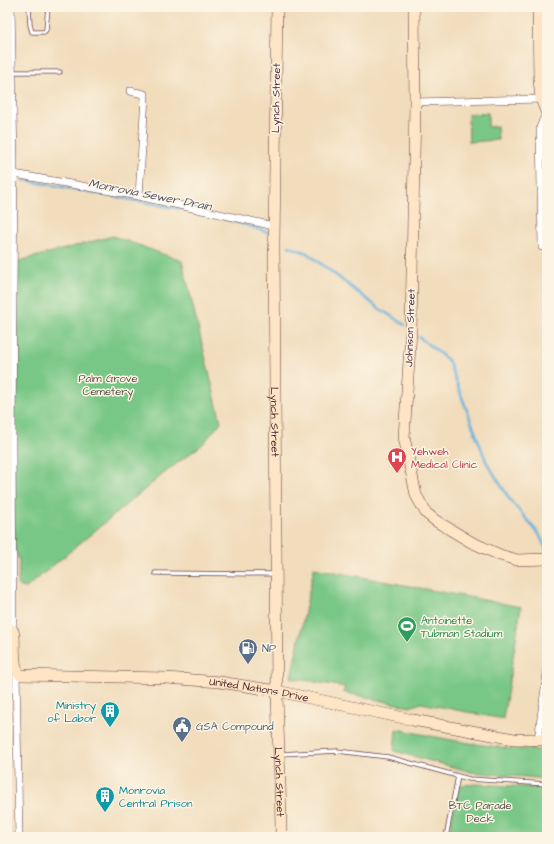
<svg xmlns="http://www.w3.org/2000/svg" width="554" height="844" viewBox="0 0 554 844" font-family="'Architects Daughter',sans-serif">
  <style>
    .green { fill: #79c786; stroke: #627358 }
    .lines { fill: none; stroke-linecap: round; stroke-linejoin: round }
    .stream { stroke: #63b1dd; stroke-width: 2.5 }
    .lane-casing { stroke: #633b41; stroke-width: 5 }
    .street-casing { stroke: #633b41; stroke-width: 8 }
    .secondary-casing { stroke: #633b41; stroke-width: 12 }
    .lane { stroke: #fff; stroke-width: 3.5 }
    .street { stroke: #fff; stroke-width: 7 }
    .secondary { stroke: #fde5c5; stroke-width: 11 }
    .labels { text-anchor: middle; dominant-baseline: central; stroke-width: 3; stroke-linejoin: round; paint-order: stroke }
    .street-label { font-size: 11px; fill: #4a1f2b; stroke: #fcf5e5 }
    .park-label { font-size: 11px; fill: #585146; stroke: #fcf5e5 }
    .health-label { font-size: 11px; fill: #be3a42; stroke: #fcf5e5; text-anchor: start }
    .leisure-label { font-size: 11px; fill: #27864d; stroke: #fcf5e5; text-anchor: start }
    .service-label { font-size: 11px; fill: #4e5e75; stroke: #fcf5e5; text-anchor: start }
    .culture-label { font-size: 11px; fill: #0d838f; stroke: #fcf5e5; text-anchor: end }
    .water-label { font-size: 12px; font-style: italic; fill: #535269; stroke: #fcf5e5 }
  </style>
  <rect width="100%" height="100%" fill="#fcf5e5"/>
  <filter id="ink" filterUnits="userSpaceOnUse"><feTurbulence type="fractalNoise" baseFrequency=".025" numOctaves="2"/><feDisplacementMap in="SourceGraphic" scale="8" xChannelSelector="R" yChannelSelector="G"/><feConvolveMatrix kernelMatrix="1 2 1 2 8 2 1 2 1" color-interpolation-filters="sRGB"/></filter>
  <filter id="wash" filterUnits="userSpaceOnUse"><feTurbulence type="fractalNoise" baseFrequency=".012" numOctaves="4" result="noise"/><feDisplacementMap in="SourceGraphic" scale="16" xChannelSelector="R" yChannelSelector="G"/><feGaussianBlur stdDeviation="0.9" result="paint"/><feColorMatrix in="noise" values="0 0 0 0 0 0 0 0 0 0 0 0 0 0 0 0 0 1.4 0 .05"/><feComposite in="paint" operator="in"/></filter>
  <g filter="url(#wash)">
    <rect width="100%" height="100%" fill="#f1dcbb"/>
    <path class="green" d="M488,113V127L497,126L498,140L469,142L468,114Z
      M113,236L182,261L221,422L203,444L168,470L26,588L18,586L19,561L13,543H8L7,585V297L12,296L17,282L15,262Z
      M314,568L521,607L503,719L421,703L410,707L343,692L345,687L291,678Z
      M396,729C446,739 496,750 547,750V779L471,772L394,751Z
      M475,784L547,788V837H448L459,785Z"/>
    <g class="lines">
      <path class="stream" d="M24,180L181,209
        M219,217L246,225L270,233
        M289,246L307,253L377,307L405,325
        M419,337L448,360L486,461L510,500L539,534L547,551"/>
    </g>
  </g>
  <g filter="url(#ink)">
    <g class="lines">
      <g class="lane-casing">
        <path id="lane" d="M29,7L30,25L32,32H44L46,30L48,7
          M13,72H60
          M155,573L274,574
          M280,754L337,751L388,757L469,779L547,784
          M446,837L458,776"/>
      </g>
      <g class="street-casing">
        <path id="street" d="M11,7L14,162L12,439L13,631
          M130,91L144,94L145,96L139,196
          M415,102L541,99
          M14,174L133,195L274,226
          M542,247L540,128L543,120L547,115
          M16,670L19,837
          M538,740L547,673"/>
      </g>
      <g class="secondary-casing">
        <g id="secondary">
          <path id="s1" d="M277,7L274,243L277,691C278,740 281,788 281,837"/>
          <path d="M414,7L415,102L411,331L404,437L416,495L426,513L436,521L471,542L500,555L517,560L547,559"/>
          <path d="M538,7L539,80L541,99L547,114"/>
          <path id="s2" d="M7,627L13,631L14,635C15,645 12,670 21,675L166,678L220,682L277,691L413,720L514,739L547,740"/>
        </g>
      </g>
      <use href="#lane" class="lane"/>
      <use href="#street" class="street"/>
      <use href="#secondary" class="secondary"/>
    </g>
  </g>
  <defs>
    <g id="hospital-pin" transform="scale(1)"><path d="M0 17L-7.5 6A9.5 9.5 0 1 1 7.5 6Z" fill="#e0444e" stroke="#fcf5e5"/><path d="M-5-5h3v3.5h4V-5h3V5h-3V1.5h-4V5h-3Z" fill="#fff"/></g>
    <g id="stadium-pin" transform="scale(1)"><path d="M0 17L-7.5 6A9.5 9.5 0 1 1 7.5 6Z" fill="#2e9e5b" stroke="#fcf5e5"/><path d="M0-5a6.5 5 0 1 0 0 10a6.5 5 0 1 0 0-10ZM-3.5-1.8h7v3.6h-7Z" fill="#fff"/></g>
    <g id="fuel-pin" transform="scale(1)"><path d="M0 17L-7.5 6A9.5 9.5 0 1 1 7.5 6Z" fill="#5c6f8a" stroke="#fcf5e5"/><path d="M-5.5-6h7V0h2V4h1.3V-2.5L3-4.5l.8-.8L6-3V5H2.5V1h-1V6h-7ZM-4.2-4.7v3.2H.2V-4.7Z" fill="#fff"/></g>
    <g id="building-pin" transform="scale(1)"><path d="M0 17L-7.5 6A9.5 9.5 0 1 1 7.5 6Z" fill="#0f9aa8" stroke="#fcf5e5"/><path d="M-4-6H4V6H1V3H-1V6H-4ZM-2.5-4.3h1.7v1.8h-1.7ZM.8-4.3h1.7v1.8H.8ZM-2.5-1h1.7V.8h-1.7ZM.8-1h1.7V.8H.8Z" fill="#fff"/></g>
    <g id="civic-pin" transform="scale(1)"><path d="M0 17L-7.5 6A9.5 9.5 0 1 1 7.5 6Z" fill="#5c6f8a" stroke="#fcf5e5"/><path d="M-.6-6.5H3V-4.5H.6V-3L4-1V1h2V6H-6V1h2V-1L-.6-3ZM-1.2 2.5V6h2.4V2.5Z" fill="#fff"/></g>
  </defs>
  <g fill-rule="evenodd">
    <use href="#hospital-pin" x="397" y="457"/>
    <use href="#stadium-pin" x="407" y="626"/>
    <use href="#fuel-pin" x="248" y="648"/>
    <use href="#building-pin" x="110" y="711"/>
    <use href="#civic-pin" x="182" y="726"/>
    <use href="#building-pin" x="105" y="796"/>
  </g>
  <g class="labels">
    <g class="street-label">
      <text transform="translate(276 98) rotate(-89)">Lynch Street</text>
      <text transform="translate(410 328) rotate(-88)">Johnson Street</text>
      <text stroke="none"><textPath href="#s1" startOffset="415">Lynch Street</textPath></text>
      <text stroke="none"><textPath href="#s2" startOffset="292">United Nations Drive</textPath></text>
      <text stroke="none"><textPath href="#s1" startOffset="775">Lynch Street</textPath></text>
    </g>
    <g class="park-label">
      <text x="108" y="378">Palm Grove<tspan x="108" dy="13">Cemetery</tspan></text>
      <text x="480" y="805">BTC Parade<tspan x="480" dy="13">Deck</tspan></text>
    </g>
    <g class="health-label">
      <text x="411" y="451">Yehweh<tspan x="411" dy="13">Medical Clinic</tspan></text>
    </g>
    <g class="leisure-label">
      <text x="421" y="620">Antoinette<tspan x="421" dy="13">Tubman Stadium</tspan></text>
    </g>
    <g class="service-label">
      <text x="262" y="648">NP</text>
      <text x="196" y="726">GSA Compound</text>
    </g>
    <g class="culture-label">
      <text x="96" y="705">Ministry<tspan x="96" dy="13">of Labor</tspan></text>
      <text x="119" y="790" text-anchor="start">Monrovia<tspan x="119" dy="13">Central Prison</tspan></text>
    </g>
    <g class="water-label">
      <text transform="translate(150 195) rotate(11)">Monrovia Sewer Drain</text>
    </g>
  </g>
  <rect width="554" height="844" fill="none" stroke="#fcf5e5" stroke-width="24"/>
</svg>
